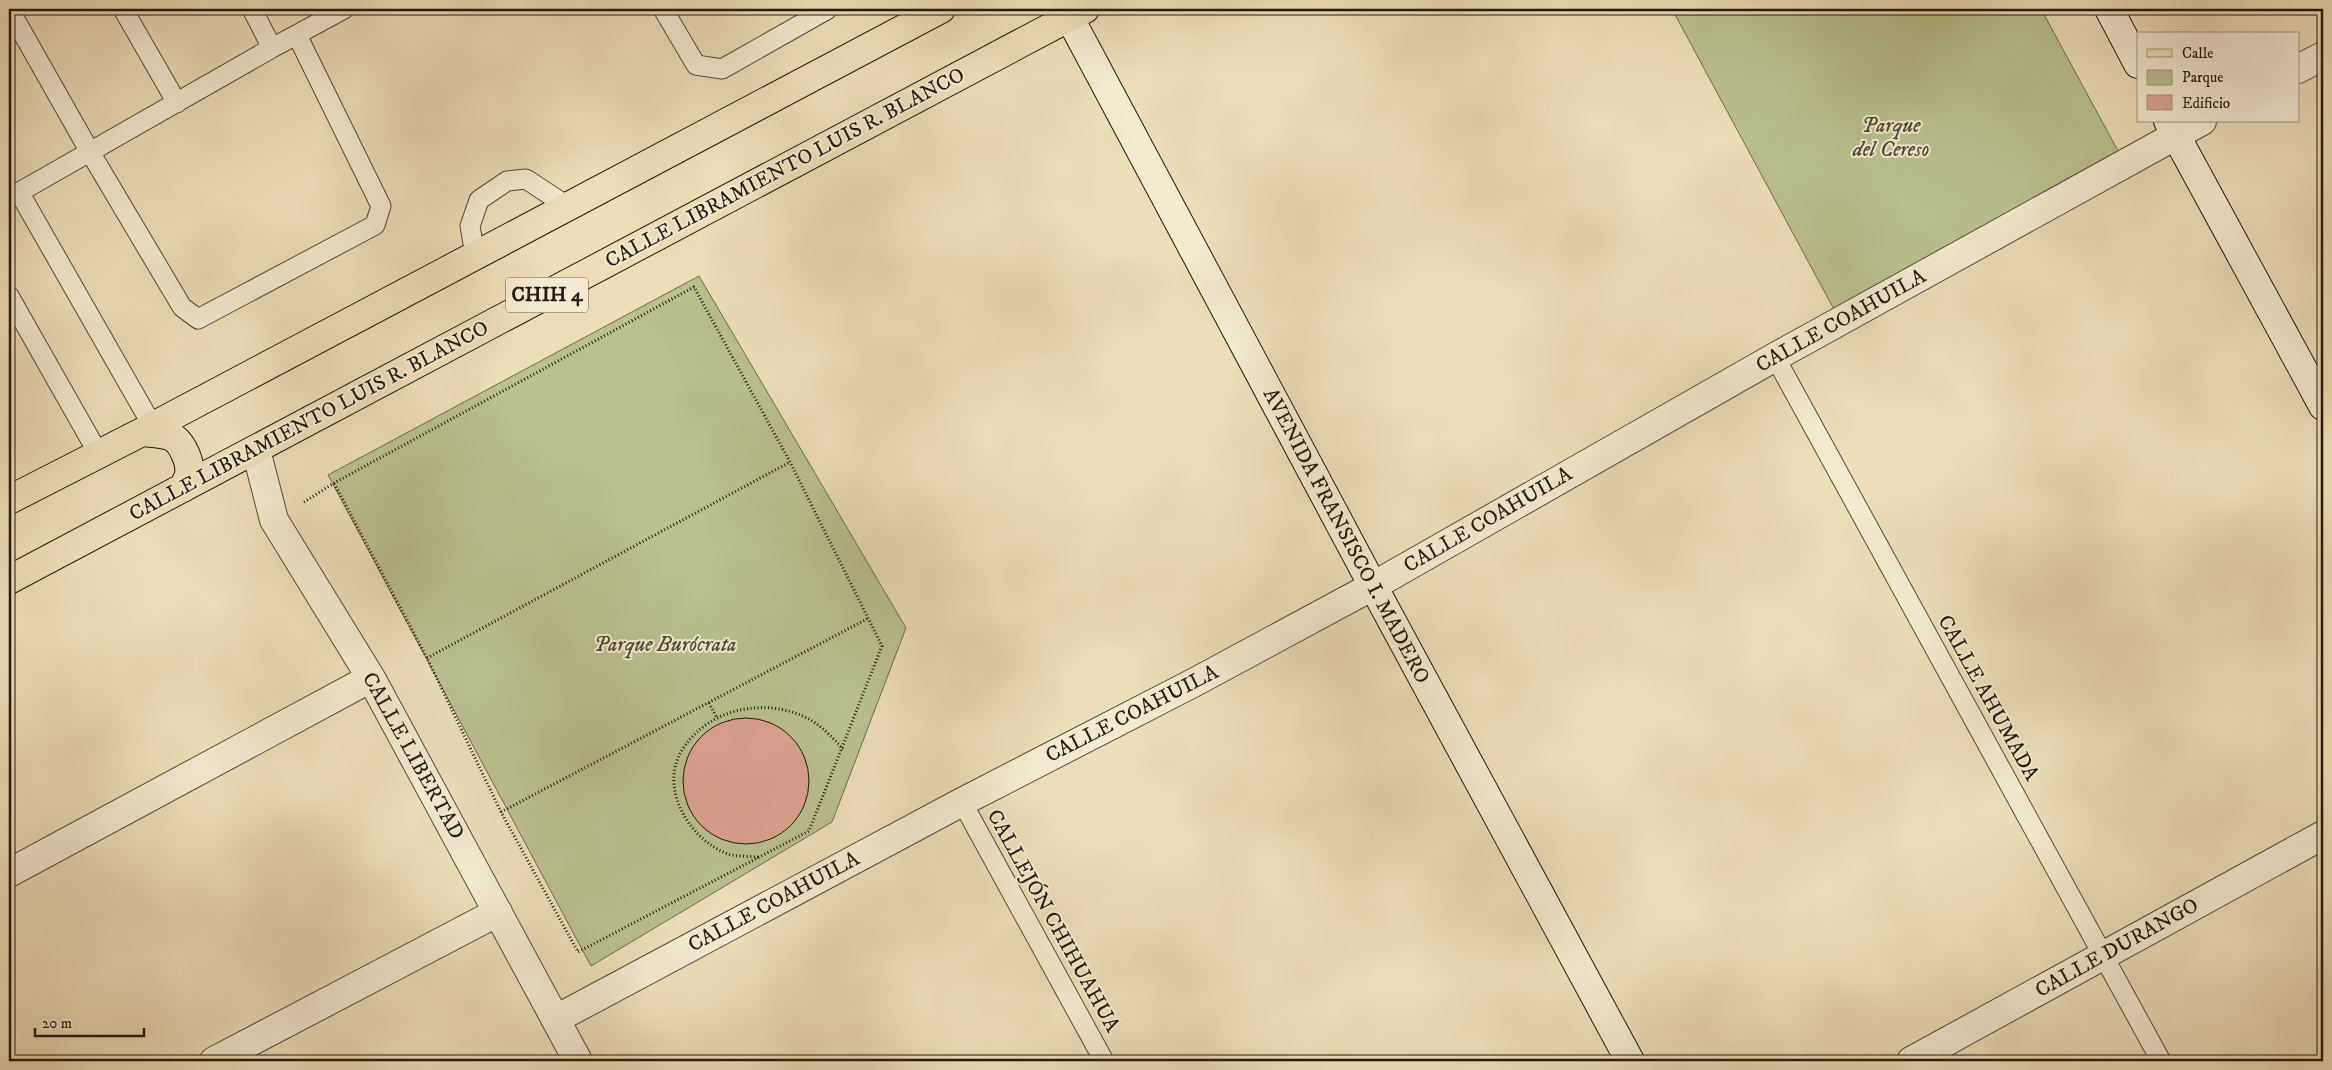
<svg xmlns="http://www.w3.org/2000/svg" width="2332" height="1070" viewBox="0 0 2332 1070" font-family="'IM FELL DW Pica',serif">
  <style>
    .green { fill: #b9c18e; stroke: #6d6c4e }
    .building { fill: #dca390; stroke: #21180e }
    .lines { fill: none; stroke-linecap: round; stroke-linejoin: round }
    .lane-casing { stroke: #544a38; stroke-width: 21 }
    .street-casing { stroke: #544a38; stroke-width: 30 }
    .secondary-casing { stroke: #21180e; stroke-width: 30 }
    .primary-casing { stroke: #21180e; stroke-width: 30 }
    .path { stroke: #21180e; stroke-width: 3; stroke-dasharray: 1 2.5; stroke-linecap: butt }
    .lane { stroke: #f3ead1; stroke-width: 19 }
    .street { stroke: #f3ead1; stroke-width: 28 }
    .secondary { stroke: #f3ead1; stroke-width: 28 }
    .primary { stroke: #eddeb8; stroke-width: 28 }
    .labels { text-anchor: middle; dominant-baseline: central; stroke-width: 4; stroke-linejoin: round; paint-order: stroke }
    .shield { fill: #f3ead1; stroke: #605748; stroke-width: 1 }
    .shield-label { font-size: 20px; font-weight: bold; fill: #21180e }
    .park-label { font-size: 21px; font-style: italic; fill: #4f4b34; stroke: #f3ead1 }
    .street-label { font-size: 21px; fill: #21180e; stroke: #f3ead1 }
  </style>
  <rect width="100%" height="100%" fill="#eddeb8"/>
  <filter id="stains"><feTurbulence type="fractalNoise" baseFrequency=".004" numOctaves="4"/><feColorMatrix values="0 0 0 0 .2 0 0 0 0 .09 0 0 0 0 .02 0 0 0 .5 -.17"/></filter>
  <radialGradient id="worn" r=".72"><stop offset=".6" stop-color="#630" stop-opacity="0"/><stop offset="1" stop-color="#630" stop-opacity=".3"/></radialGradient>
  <path class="green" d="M1672,9H2041L2123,160L1837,315Z
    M699,276L906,628L832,822L591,966L328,475Z"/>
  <path class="building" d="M683 781a63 63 0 1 1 126 0a63 63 0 1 1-126 0Z"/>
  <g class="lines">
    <g class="lane-casing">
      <path id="lane" d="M9,9L90,152L182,307L198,319L375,225L381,206L297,35
        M123,9L177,103
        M252,9L272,48L344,9
        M663,9L696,65L722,69L828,9
        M19,192L152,425
        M9,198L272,48
        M475,255L470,226L479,200L507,181L526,179L567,206
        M9,296L98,453
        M1775,357L2161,1061
        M962,802L1104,1061"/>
    </g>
    <g class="street-casing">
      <path id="street" d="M2298,69L2323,56
        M256,450L274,520L371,678L578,1061
        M9,873L371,678
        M556,1019L962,802L1195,682L1373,586L1775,357L2202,121
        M214,1061L498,912
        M1911,1061L2323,835"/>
    </g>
    <g class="secondary-casing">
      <path id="secondary" d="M1065,9L1373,586L1630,1061
        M2109,9L2138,64
        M2168,121L2323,406"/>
    </g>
    <g class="primary-casing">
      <path id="primary" d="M142,432C152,433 165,433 174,438C183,445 191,463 189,474C188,479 185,484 183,488
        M9,500L142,432L941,9
        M9,580L1085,9"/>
    </g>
    <path class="path" d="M304,502L334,483L694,287L790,462L882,646L809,831L578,952L501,812L427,658L334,483
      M427,658L790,462
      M709,703L717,718
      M501,812L867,619
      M758,857C749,856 737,857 728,854C691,841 659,790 681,752C706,709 762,697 805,717C820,724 832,737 843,749"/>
    <use href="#lane" class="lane"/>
    <use href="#street" class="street"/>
    <use href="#secondary" class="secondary"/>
    <use href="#primary" class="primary"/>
  </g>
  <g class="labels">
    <rect class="shield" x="506" y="277.5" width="82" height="35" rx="4"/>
    <g class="shield-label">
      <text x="547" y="295">CHIH 4</text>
    </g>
    <g class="park-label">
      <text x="1891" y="126">Parque<tspan x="1891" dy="24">del Cereso</tspan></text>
      <text x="665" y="645">Parque Burócrata</text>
    </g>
    <g class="street-label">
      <text transform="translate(785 168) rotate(-28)">CALLE LIBRAMIENTO LUIS R. BLANCO</text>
      <text transform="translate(1841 321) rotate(-29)">CALLE COAHUILA</text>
      <text transform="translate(309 421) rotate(-28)">CALLE LIBRAMIENTO LUIS R. BLANCO</text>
      <text transform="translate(1488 520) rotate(-30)">CALLE COAHUILA</text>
      <text transform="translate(1346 536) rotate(62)">AVENIDA FRANSISCO I. MADERO</text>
      <text transform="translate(1988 698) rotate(61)">CALLE AHUMADA</text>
      <text transform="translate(1132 714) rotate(-27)">CALLE COAHUILA</text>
      <text transform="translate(413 756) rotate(61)">CALLE LIBERTAD</text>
      <text transform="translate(774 902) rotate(-28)">CALLE COAHUILA</text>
      <text transform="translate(1053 921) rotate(61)">CALLEJÓN CHIHUAHUA</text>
      <text transform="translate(2117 948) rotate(-29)">CALLE DURANGO</text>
    </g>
  </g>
  <rect width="2332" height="1070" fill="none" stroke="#eddeb8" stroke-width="30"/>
  <rect x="10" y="10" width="2312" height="1050" fill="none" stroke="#21180e" stroke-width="2.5"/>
  <rect x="15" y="15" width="2302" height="1040" fill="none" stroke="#21180e"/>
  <rect x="2137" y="32" width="162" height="90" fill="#f3ead1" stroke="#9f9683"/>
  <rect x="2147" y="49" width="25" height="8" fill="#eddeb8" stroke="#9f9683"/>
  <text x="2182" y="58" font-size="15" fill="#21180e">Calle</text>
  <rect x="2147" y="70" width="25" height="15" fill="#b9c18e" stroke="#9f9683"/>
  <text x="2182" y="82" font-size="15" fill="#21180e">Parque</text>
  <rect x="2147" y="95" width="25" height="15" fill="#dca390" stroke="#9f9683"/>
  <text x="2182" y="108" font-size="15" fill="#21180e">Edificio</text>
  <path d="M35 1028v8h109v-8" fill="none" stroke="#21180e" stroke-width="2.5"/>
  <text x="42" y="1028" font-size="15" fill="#21180e" stroke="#f3ead1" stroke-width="4" paint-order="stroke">20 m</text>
  <rect width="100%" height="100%" filter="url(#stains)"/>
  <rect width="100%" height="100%" fill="url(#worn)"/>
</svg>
